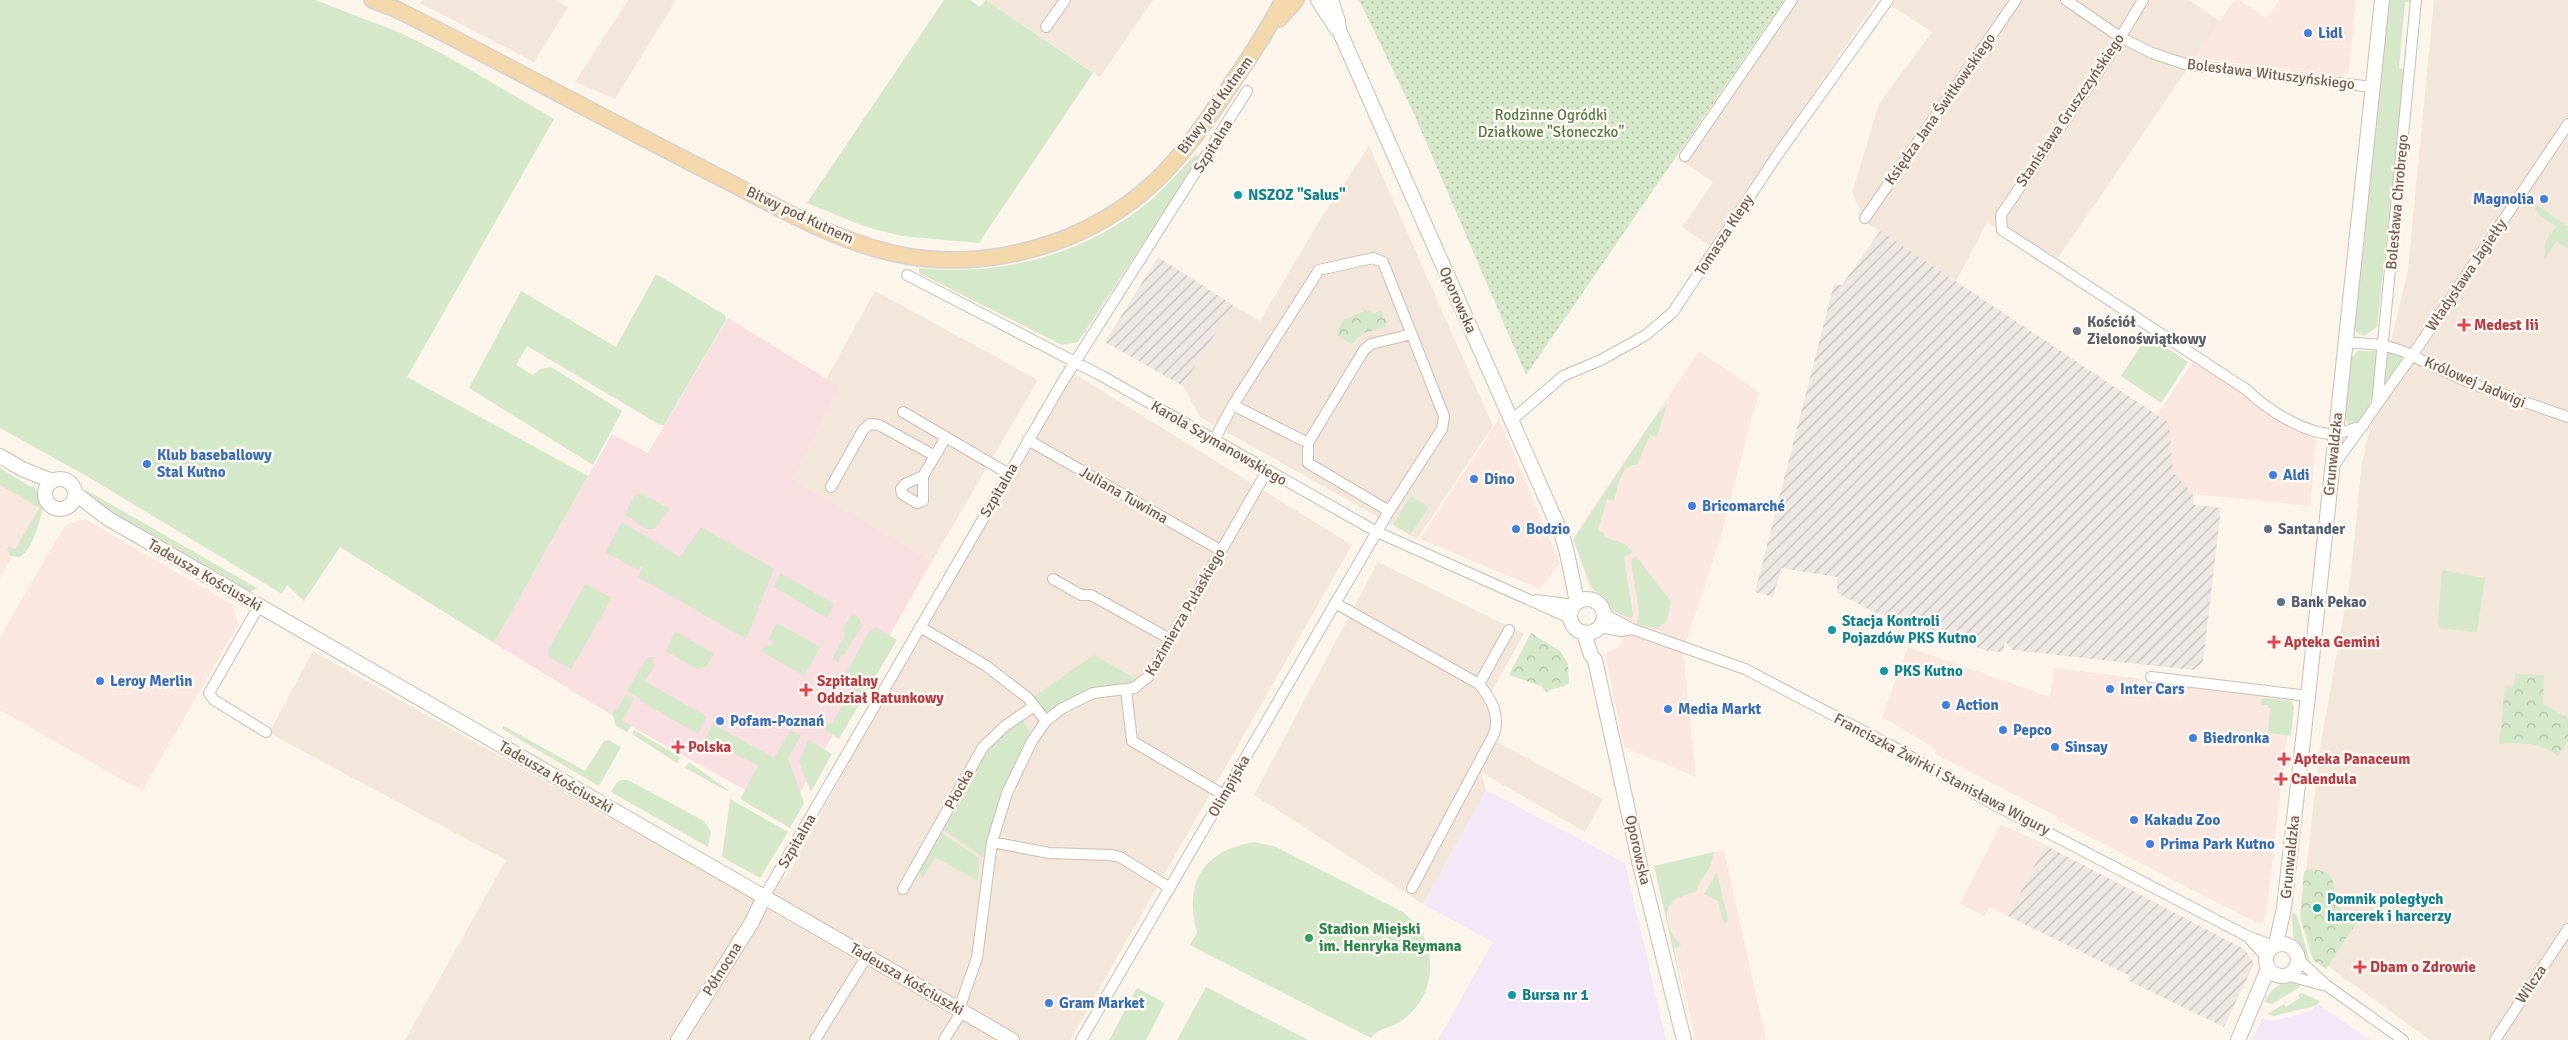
<svg xmlns="http://www.w3.org/2000/svg" width="2568" height="1040" viewBox="0 0 2568 1040" font-family="Signika,sans-serif">
  <style>
    .residential { fill: #f2e7da }
    .commercial { fill: #fae8e0 }
    .industrial { fill: url(#industrial-furrows) }
    .education { fill: #f2e8f8 }
    .medical { fill: #f8dfe2 }
    .grass { fill: #d6e8ca }
    .park { fill: url(#park-crowns) }
    .garden { fill: url(#garden-dots) }
    .lines { fill: none; stroke-linecap: round; stroke-linejoin: round }
    .street-casing { stroke: #cdbeb2; stroke-width: 12 }
    .secondary-casing { stroke: #cfbeb0; stroke-width: 16 }
    .primary-casing { stroke: #d8d2ce; stroke-width: 18 }
    .street { stroke: #fff; stroke-width: 10 }
    .secondary { stroke: #fff; stroke-width: 14 }
    .primary { stroke: #f3d8ab; stroke-width: 15 }
    .shop-dot { fill: #3f7fe0; stroke: #fef9f2; stroke-width: 2 }
    .culture-dot { fill: #0f9aa8; stroke: #fef9f2; stroke-width: 2 }
    .health-dot { fill: #e0444e; stroke: #fef9f2; stroke-width: 2 }
    .worship-dot { fill: #6b7280; stroke: #fef9f2; stroke-width: 2 }
    .service-dot { fill: #5c6f8a; stroke: #fef9f2; stroke-width: 2 }
    .leisure-dot { fill: #2e9e5b; stroke: #fef9f2; stroke-width: 2 }
    .labels { text-anchor: middle; dominant-baseline: central; stroke-width: 5; stroke-linejoin: round; paint-order: stroke }
    .shop-label { font-size: 15px; font-weight: bold; fill: #366cbe; stroke: #fef9f2; text-anchor: start }
    .street-label { font-size: 15px; fill: #755d50; stroke: #fef9f2 }
    .park-label { font-size: 15px; fill: #577949; stroke: #fef9f2 }
    .culture-label { font-size: 15px; font-weight: bold; fill: #0d838f; stroke: #fef9f2; text-anchor: start }
    .worship-label { font-size: 15px; font-weight: bold; fill: #5b616d; stroke: #fef9f2; text-anchor: start }
    .health-label { font-size: 15px; font-weight: bold; fill: #be3a42; stroke: #fef9f2; text-anchor: start }
    .service-label { font-size: 15px; font-weight: bold; fill: #4e5e75; stroke: #fef9f2; text-anchor: start }
    .leisure-label { font-size: 15px; font-weight: bold; fill: #27864d; stroke: #fef9f2; text-anchor: start }
  </style>
  <defs>
    <pattern id="industrial-furrows" width="10" height="10" patternUnits="userSpaceOnUse" patternTransform="scale(1.25)"><rect width="10" height="10" fill="#ede8e3"/><path d="M-1 1l2-2M0 10L10 0M9 11l2-2" fill="none" stroke="#c5bfba"/></pattern>
    <pattern id="park-crowns" width="20" height="18" patternUnits="userSpaceOnUse" patternTransform="scale(1.25)"><rect width="20" height="18" fill="#d6e8ca"/><path d="M2 6a3 3 0 1 1 6 0M12 15a3 3 0 1 1 6 0" fill="none" stroke="#b2bfa6"/></pattern>
    <pattern id="garden-dots" width="8" height="8" patternUnits="userSpaceOnUse" patternTransform="scale(1.25)"><rect width="8" height="8" fill="#d6e8ca"/><path d="M2 2h.1M6 6h.1" fill="none" stroke="#b2bfa6" stroke-width="1.8" stroke-linecap="round"/></pattern>
  </defs>
  <rect width="100%" height="100%" fill="#fbf5eb"/>
  <path class="residential" d="M422,0H555L568,7L534,62L420,3Z
    M628,0H676L615,99L575,82Z
    M986,0H1153L1100,77Z
    M1784,0H1877L1709,245L1682,227L1713,182L1677,158Z
    M1882,0H2189L2220,21L2058,258L1987,223L1956,281L1865,221L1852,193L1879,104L1932,32Z
    M2434,0H2568V1040H2430L2328,966L2306,938L2303,899L2320,748L2351,574L2362,462L2408,270Z
    M1369,146L1493,426L1417,539L1200,417L1183,386L1233,305L1260,321L1323,215Z
    M875,291L1038,380L932,561L793,479L840,387L826,379Z
    M1073,373L1352,545L1070,1040H405L506,860L269,733L313,651L748,896L787,877L883,699Z
    M1378,562L1524,634L1491,692L1497,742L1603,799L1585,832L1481,772L1486,790L1423,904L1254,795Z"/>
  <path class="commercial" d="M2234,0H2239L2267,19L2279,0H2356L2349,70L2341,76L2195,58Z
    M1699,351L1760,393L1753,412L1722,533L1683,651L1696,777L1624,747L1605,653L1619,647L1628,621L1611,613L1588,585L1574,536Z
    M2194,360L2257,404L2317,433L2310,506L2193,494L2173,472L2169,423L2157,415Z
    M1499,419L1560,563L1540,589L1420,539Z
    M0,469L35,503L38,510L0,578Z
    M85,519L233,605L238,625L142,791L0,710V637L65,525Z
    M1908,647L2050,697L2054,668L2137,678L2144,687L2158,690L2169,681L2292,692L2267,909L2263,921L2257,923L2057,820L2058,817L1935,754L1936,749L1882,717Z
    M2002,825L2045,844L2008,916L1990,907L1984,916L1960,904L1997,831L1995,830Z
    M1724,850L1766,1040H1696L1656,866Z"/>
  <path class="industrial" d="M1880,231L2169,423L2173,472L2193,494L2194,505L2221,508L2203,662L2193,670L2012,650L2005,641L2003,652L1988,651L1872,611L1837,593V577L1781,568L1773,597L1755,592L1834,284L1842,285Z
    M1158,257L1233,305L1183,386L1105,342Z
    M2045,845L2244,949L2254,963L2224,1027L2129,981L2130,976L2008,916Z"/>
  <path class="education" d="M1486,790L1625,863L1666,1040H1438L1493,942L1423,904Z
    M2317,1004L2370,1040H2252L2262,1019L2272,1021L2312,1011Z"/>
  <path class="medical" d="M728,318L840,387L793,479L932,561L788,814L620,720L494,643L612,434L648,453Z"/>
  <path class="grass" d="M0,0H315L401,33L443,54L554,119L407,377L588,476L494,643L340,547L304,601L287,585L282,594L90,478L0,428Z
    M944,0H970L980,7L986,0L1093,73L979,243L901,236L863,226L807,203Z
    M2388,0H2412V2H2405L2399,68L2405,69L2377,327L2364,336L2357,333L2353,326L2365,235Z
    M1195,155L1200,157L1078,342L1062,345L919,273V268C1000,277 1087,254 1150,201C1166,187 1180,170 1195,155Z
    M2537,205L2568,226V249L2556,241L2544,261L2545,244L2550,232L2552,233L2556,226L2541,217L2535,209Z
    M656,274L725,315L726,320L664,425H660L527,346L516,365L533,375L540,369L551,367L622,411L593,465L469,388L521,291L616,347Z
    M2148,335L2188,362L2161,403L2121,376Z
    M2358,351H2377C2375,378 2377,407 2353,426L2348,425L2343,412L2349,360Z
    M2388,352L2401,353L2404,357L2384,384Z
    M1667,405L1657,437L1650,435L1637,465C1620,464 1618,488 1614,501L1607,499L1598,530L1604,533V537L1625,544L1633,552L1624,558L1633,614L1632,619L1613,611L1604,597L1592,588L1573,540L1655,417Z
    M0,468L31,487L33,486C39,492 43,503 42,512C39,524 31,553 19,557L10,556L7,549L9,546L15,549L39,508L0,485Z
    M86,490L257,588L252,591H244L84,497Z
    M640,493L670,509L654,529H645L625,514L634,496Z
    M1411,496L1429,507L1410,535L1393,524Z
    M622,522L680,557L701,527L774,569L746,639L638,577L643,567L641,566L638,570L605,552Z
    M1636,556L1671,602L1667,620L1658,629L1637,624L1639,613L1631,561Z
    M2442,570L2485,578L2477,632L2440,628L2438,624Z
    M780,573L834,604L827,618L774,587Z
    M585,584L612,598L571,669L551,658L547,652Z
    M852,614L859,618L862,626L844,655H841L838,662L832,659L846,633L842,631Z
    M777,623L820,647L804,676L761,651L766,644L770,646L773,641L768,639Z
    M876,628L897,640L839,739L825,730L823,725L832,723L856,683L845,675L869,631Z
    M675,631L714,654L706,667L696,669L666,651Z
    M1094,655L1139,681L1088,691L1046,713L1032,698Z
    M650,657H654L651,663L655,665L645,681L707,717L698,734L640,701L641,699L627,691L646,659Z
    M626,694L634,699L622,721L631,726L627,732L616,726L612,713L614,709L617,710Z
    M2262,698L2291,701L2294,706L2291,736L2268,733L2270,709L2267,705H2261Z
    M1022,719L1031,735L984,858L944,830L947,822L945,821L992,741Z
    M713,724L774,758L791,730L801,735L788,758L804,803L790,828L740,799L758,766L705,738Z
    M504,726L585,771L604,741L609,740L621,747L599,786L502,729Z
    M634,730L680,757L677,763L632,734Z
    M808,740L832,754L811,792L799,761Z
    M689,762L728,790L727,791L685,768Z
    M622,780H628L704,821L711,832L708,847L611,792L617,782Z
    M730,799L788,832L760,878L722,857Z
    M939,831L979,858L978,881L935,857L922,879L918,868Z
    M1255,842L1276,847L1403,912C1408,917 1415,922 1419,928C1440,960 1431,1004 1398,1023C1388,1029 1378,1028 1371,1038L1190,945L1197,932C1183,882 1204,850 1255,842Z
    M1714,852L1711,865L1695,892C1669,898 1659,910 1674,937C1676,940 1679,942 1681,946L1674,948L1691,1030L1654,866Z
    M1717,872L1728,920L1726,923L1723,921L1718,901L1704,894Z
    M2292,912L2297,915L2311,966L2293,937Z
    M2297,981L2302,983L2300,987L2272,1004L2264,1002C2272,988 2280,981 2297,981Z
    M1206,987L1308,1040H1177Z
    M1137,988L1165,1003L1146,1040H1109Z
    M2302,993L2320,1001L2315,1006L2274,1016L2267,1014L2284,1004L2286,1007L2300,998L2298,995Z"/>
  <path class="park" d="M1367,310L1374,313L1381,310L1387,322L1384,328L1363,333L1351,344L1336,335L1343,320Z
    M1531,633L1560,651L1568,664L1569,683C1562,689 1554,687 1547,692L1541,686L1509,675Z
    M2516,674L2544,675L2543,704L2568,718V741L2558,756C2536,741 2524,743 2499,744L2505,686L2513,687Z
    M2308,869C2341,871 2329,883 2340,906C2343,913 2350,917 2357,922L2326,969L2313,960L2300,917L2304,872Z"/>
  <path class="garden" d="M1359,0H1784L1526,375L1414,114Z"/>
  <g class="lines">
    <g class="street-casing">
      <path id="street" d="M2066,0L2120,37L2152,53L2188,65L2372,87
        M2143,0L2111,53L2001,215L2002,230L2247,390C2266,409 2305,434 2333,434C2342,433 2353,429 2363,426
        M1046,27L1065,0
        M1685,156L1792,0
        M1865,218L2016,0
        M907,275L1102,376L1377,532L1570,618
        M2344,342L2383,345L2402,351L2470,383L2568,417
        M2377,404L2416,0
        M903,412L1009,474
        M1512,420L1563,376L1601,360L1646,335L1673,312L1778,154L1888,0
        M1028,440L1220,550
        M1214,440L1233,405L1319,270L1373,258L1383,262L1444,416L1442,429L1389,511L1308,463V443L1233,405
        M1308,443L1364,350L1371,344L1412,334
        M2332,468L2420,344L2568,124
        M923,476V501L917,503L902,494L901,489L905,484L923,476L935,456
        M831,487L863,430L870,424L879,425L935,456L946,437
        M1053,579L1081,595H1091L1170,639
        M1536,600L1574,605
        M1335,603L1479,684C1492,700 1500,715 1494,734L1412,888
        M259,606L209,693L214,700L266,732
        M1604,614L1632,629L1745,669L1892,746L1993,804L2245,935L2273,946
        M920,627L985,665L1028,698L1046,721
        M1600,627L1621,631L1632,629
        M2151,677L2308,696
        M1479,684L1509,630
        M1126,690L1132,741L1224,795
        M992,842L1049,853L1110,855L1120,857L1170,888
        M903,889L983,747L1005,726L1034,706
        M764,897L1063,381L1247,91
        M2248,937L2266,957
        M2299,960L2326,985L2403,1040
        M2287,975L2322,985
        M959,1009L977,958L992,842L1007,793L1032,741L1046,721L1061,709L1093,693L1134,688L1149,676L1267,471
        M815,1040L867,956
        M944,1040L962,1011
        M1081,1040L1389,511
        M2495,1040L2568,929"/>
    </g>
    <g class="secondary-casing">
      <path id="secondary" d="M1318,0L1336,28
        M1331,0L1338,21L1339,30L1562,535C1569,557 1572,579 1577,602
        M0,456L22,469L52,481
        M45 494a15 15 0 1 1 30 0a15 15 0 1 1-30 0Z
        M76,494L107,518L1012,1040
        M1570 616a17 17 0 1 1 34 0a17 17 0 1 1-34 0Z
        M1584,633L1591,655L1595,660L1640,865L1684,1040
        M2266 960a16 16 0 1 1 32 0a16 16 0 1 1-32 0Z
        M2276,944L2284,908L2308,696L2382,0
        M678,1040L752,922L764,897
        M2238,1040L2268,969"/>
    </g>
    <g class="primary-casing">
      <path id="primary" d="M372,0L396,9L453,38C541,84 627,130 715,175C771,203 826,237 888,252C974,274 1074,249 1142,193C1177,164 1203,126 1228,89C1248,60 1267,32 1283,0
        M1279,19L1296,0"/>
    </g>
    <use href="#street" class="street"/>
    <use href="#secondary" class="secondary"/>
    <use href="#primary" class="primary"/>
  </g>
  <g class="shop-dot">
    <circle cx="2308" cy="33" r="5"/>
    <circle cx="2544" cy="199" r="5"/>
    <circle cx="147" cy="464" r="5"/>
    <circle cx="2273" cy="475" r="5"/>
    <circle cx="1474" cy="479" r="5"/>
    <circle cx="1692" cy="506" r="5"/>
    <circle cx="1516" cy="529" r="5"/>
    <circle cx="100" cy="681" r="5"/>
    <circle cx="2110" cy="689" r="5"/>
    <circle cx="1946" cy="705" r="5"/>
    <circle cx="1668" cy="709" r="5"/>
    <circle cx="720" cy="721" r="5"/>
    <circle cx="2003" cy="730" r="5"/>
    <circle cx="2193" cy="738" r="5"/>
    <circle cx="2055" cy="747" r="5"/>
    <circle cx="2134" cy="820" r="5"/>
    <circle cx="2150" cy="844" r="5"/>
    <circle cx="1049" cy="1003" r="5"/>
  </g>
  <g class="culture-dot">
    <circle cx="1238" cy="195" r="5"/>
    <circle cx="1832" cy="630" r="5"/>
    <circle cx="1884" cy="671" r="5"/>
    <circle cx="2317" cy="908" r="5"/>
    <circle cx="1512" cy="995" r="5"/>
  </g>
  <g class="health-dot">
    <path d="M2461.5 317.5h5v5h5v5h-5v5h-5v-5h-5v-5h5z"/>
    <path d="M2271.5 634.5h5v5h5v5h-5v5h-5v-5h-5v-5h5z"/>
    <path d="M803.5 682.5h5v5h5v5h-5v5h-5v-5h-5v-5h5z"/>
    <path d="M675.5 739.5h5v5h5v5h-5v5h-5v-5h-5v-5h5z"/>
    <path d="M2281.5 751.5h5v5h5v5h-5v5h-5v-5h-5v-5h5z"/>
    <path d="M2278.5 771.5h5v5h5v5h-5v5h-5v-5h-5v-5h5z"/>
    <path d="M2357.5 959.5h5v5h5v5h-5v5h-5v-5h-5v-5h5z"/>
  </g>
  <circle class="worship-dot" cx="2077" cy="331" r="5"/>
  <g class="service-dot">
    <circle cx="2268" cy="529" r="5"/>
    <circle cx="2281" cy="602" r="5"/>
  </g>
  <circle class="leisure-dot" cx="1309" cy="938" r="5"/>
  <g class="labels">
    <g class="shop-label">
      <text x="2318" y="33">Lidl</text>
      <text x="2534" y="199" text-anchor="end">Magnolia</text>
      <text x="157" y="455">Klub baseballowy<tspan x="157" dy="17">Stal Kutno</tspan></text>
      <text x="2283" y="475">Aldi</text>
      <text x="1484" y="479">Dino</text>
      <text x="1702" y="506">Bricomarché</text>
      <text x="1526" y="529">Bodzio</text>
      <text x="110" y="681">Leroy Merlin</text>
      <text x="2120" y="689">Inter Cars</text>
      <text x="1956" y="705">Action</text>
      <text x="1678" y="709">Media Markt</text>
      <text x="730" y="721">Pofam-Poznań</text>
      <text x="2013" y="730">Pepco</text>
      <text x="2203" y="738">Biedronka</text>
      <text x="2065" y="747">Sinsay</text>
      <text x="2144" y="820">Kakadu Zoo</text>
      <text x="2160" y="844">Prima Park Kutno</text>
      <text x="1059" y="1003">Gram Market</text>
    </g>
    <g class="street-label">
      <text transform="translate(2271 74) rotate(7)">Bolesława Wituszyńskiego</text>
      <text transform="translate(1215 105) rotate(-54)">Bitwy pod Kutnem</text>
      <text transform="translate(1940 109) rotate(-55)">Księdza Jana Świtkowskiego</text>
      <text transform="translate(2070 110) rotate(-56)">Stanisława Gruszczyńskiego</text>
      <text transform="translate(1213 146) rotate(-58)">Szpitalna</text>
      <text transform="translate(2397 202) rotate(-85)">Bolesława Chrobrego</text>
      <text transform="translate(800 215) rotate(25)">Bitwy pod Kutnem</text>
      <text transform="translate(1724 235) rotate(-57)">Tomasza Klepy</text>
      <text transform="translate(2466 275) rotate(-56)">Władysława Jagiełły</text>
      <text transform="translate(1458 300) rotate(66)">Oporowska</text>
      <text transform="translate(2475 382) rotate(23)">Królowej Jadwigi</text>
      <text transform="translate(1219 443) rotate(30)">Karola Szymanowskiego</text>
      <text transform="translate(2333 454) rotate(-84)">Grunwaldzka</text>
      <text transform="translate(999 490) rotate(-60)">Szpitalna</text>
      <text transform="translate(1124 495) rotate(30)">Juliana Tuwima</text>
      <text transform="translate(205 575) rotate(30)">Tadeusza Kościuszki</text>
      <text transform="translate(1185 612) rotate(-60)">Kazimierza Pułaskiego</text>
      <text transform="translate(1942 774) rotate(28)">Franciszka Żwirki i Stanisława Wigury</text>
      <text transform="translate(556 777) rotate(30)">Tadeusza Kościuszki</text>
      <text transform="translate(1229 786) rotate(-60)">Olimpijska</text>
      <text transform="translate(959 789) rotate(-61)">Płocka</text>
      <text transform="translate(797 841) rotate(-60)">Szpitalna</text>
      <text transform="translate(1638 850) rotate(77)">Oporowska</text>
      <text transform="translate(2290 857) rotate(-84)">Grunwaldzka</text>
      <text transform="translate(722 969) rotate(-58)">Północna</text>
      <text transform="translate(907 979) rotate(30)">Tadeusza Kościuszki</text>
      <text transform="translate(2531 984) rotate(-56)">Wilcza</text>
    </g>
    <g class="park-label">
      <text x="1551" y="115">Rodzinne Ogródki<tspan x="1551" dy="17">Działkowe "Słoneczko"</tspan></text>
    </g>
    <g class="culture-label">
      <text x="1248" y="195">NSZOZ "Salus"</text>
      <text x="1842" y="621">Stacja Kontroli<tspan x="1842" dy="17">Pojazdów PKS Kutno</tspan></text>
      <text x="1894" y="671">PKS Kutno</text>
      <text x="2327" y="899">Pomnik poległych<tspan x="2327" dy="17">harcerek i harcerzy</tspan></text>
      <text x="1522" y="995">Bursa nr 1</text>
    </g>
    <g class="worship-label">
      <text x="2087" y="322">Kościół<tspan x="2087" dy="17">Zielonoświątkowy</tspan></text>
    </g>
    <g class="health-label">
      <text x="2474" y="325">Medest Iii</text>
      <text x="2284" y="642">Apteka Gemini</text>
      <text x="817" y="681">Szpitalny<tspan x="817" dy="17">Oddział Ratunkowy</tspan></text>
      <text x="688" y="747">Polska</text>
      <text x="2294" y="759">Apteka Panaceum</text>
      <text x="2291" y="779">Calendula</text>
      <text x="2370" y="967">Dbam o Zdrowie</text>
    </g>
    <g class="service-label">
      <text x="2278" y="529">Santander</text>
      <text x="2291" y="602">Bank Pekao</text>
    </g>
    <g class="leisure-label">
      <text x="1319" y="929">Stadion Miejski<tspan x="1319" dy="17">im. Henryka Reymana</tspan></text>
    </g>
  </g>
</svg>
